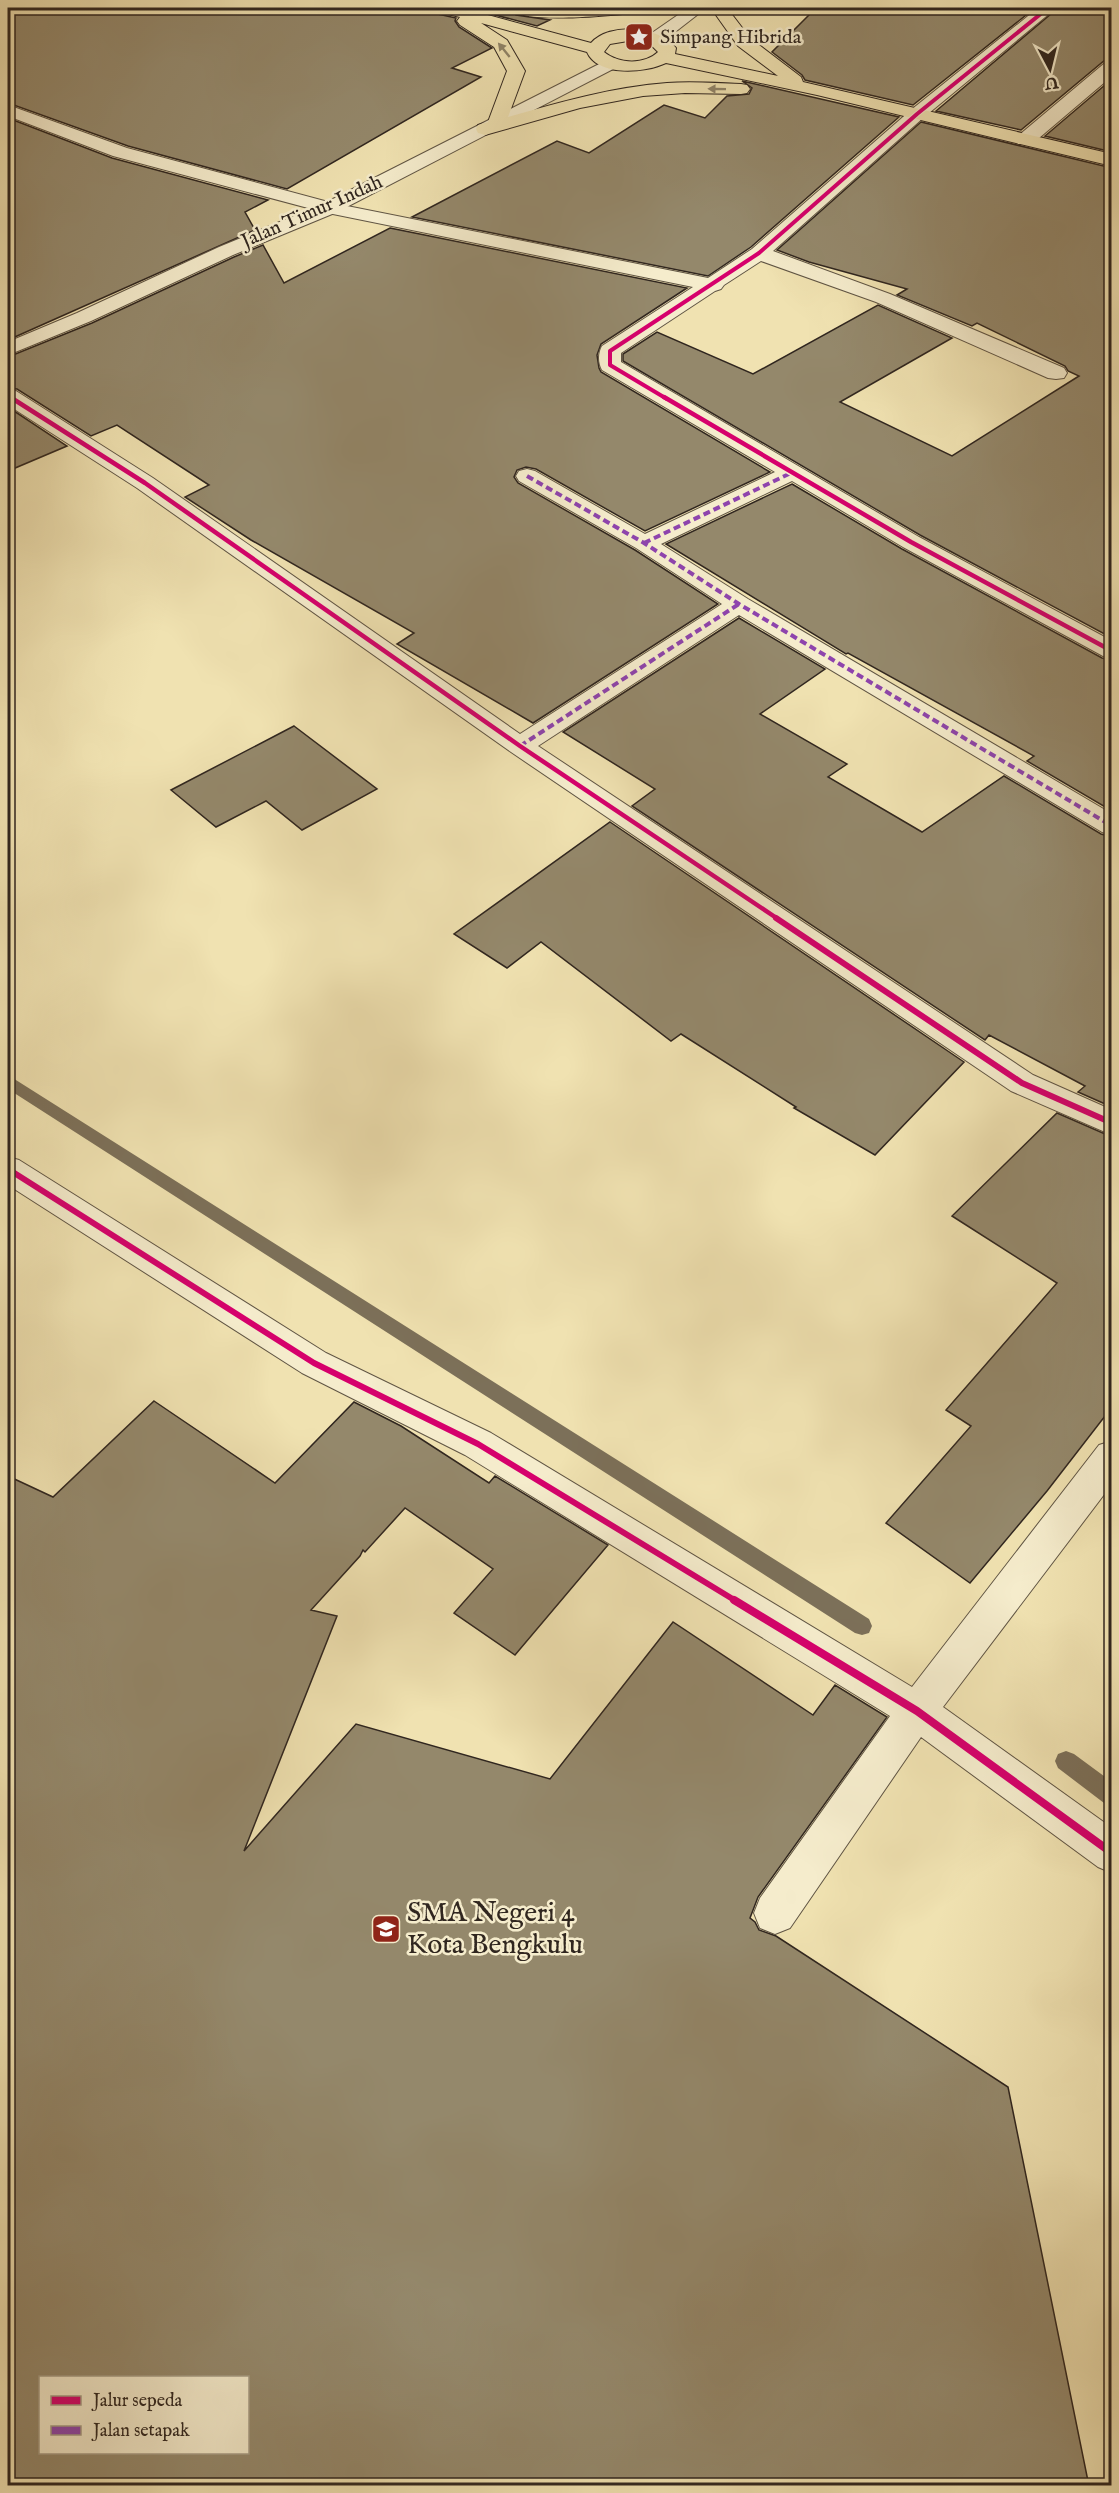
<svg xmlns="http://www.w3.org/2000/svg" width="1119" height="2493" viewBox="0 0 1119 2493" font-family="'IM FELL English',serif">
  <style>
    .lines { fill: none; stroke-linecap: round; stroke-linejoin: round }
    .stream { fill: #7c7059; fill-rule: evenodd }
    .building { fill: #94886b; stroke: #30261f; stroke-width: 1.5; fill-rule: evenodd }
    .minor-casing { stroke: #605544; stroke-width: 2 }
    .tertiary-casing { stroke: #605544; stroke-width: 2 }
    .primary-casing { stroke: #30261f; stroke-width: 2 }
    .minor { fill: #f5eccc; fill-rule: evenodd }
    .tertiary { fill: #f5eccc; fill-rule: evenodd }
    .primary { fill: #f0e2b1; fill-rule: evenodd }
    .quiet { stroke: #8e44ad; stroke-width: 4; stroke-dasharray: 7 4; stroke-linecap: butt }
    .cycleway-far3-casing { stroke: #f5eccc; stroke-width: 6 }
    .cycleway-far2-casing { stroke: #f5eccc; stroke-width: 8 }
    .cycleway-far1-casing { stroke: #f5eccc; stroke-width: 10 }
    .cycleway-casing { stroke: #f5eccc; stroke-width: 11 }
    .cycleway-far3 { stroke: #d6006c; stroke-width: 4 }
    .cycleway-far2 { stroke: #d6006c; stroke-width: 4.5 }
    .cycleway-far1 { stroke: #d6006c; stroke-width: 6 }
    .cycleway { stroke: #d6006c; stroke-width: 8 }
    .oneway { fill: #908468 }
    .labels { text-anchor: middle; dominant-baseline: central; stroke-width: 5; stroke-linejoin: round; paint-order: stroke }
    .far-poi-label { font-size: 20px; fill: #30261f; stroke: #f5eccc; text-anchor: start }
    .far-street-label { font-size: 20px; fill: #30261f; stroke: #f5eccc }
    .near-poi-label { font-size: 28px; fill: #30261f; stroke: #f5eccc; text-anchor: start }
  </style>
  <rect width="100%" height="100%" fill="#f0e2b1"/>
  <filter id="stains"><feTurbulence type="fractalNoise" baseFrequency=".00333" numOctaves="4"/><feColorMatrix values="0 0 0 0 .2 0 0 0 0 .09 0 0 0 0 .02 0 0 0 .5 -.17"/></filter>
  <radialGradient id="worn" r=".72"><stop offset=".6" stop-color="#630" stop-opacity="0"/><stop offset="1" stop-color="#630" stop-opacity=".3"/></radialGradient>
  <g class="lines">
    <path class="stream" d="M8,1075L869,1619L872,1626L869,1633L862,1635L855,1633L8,1089Z
      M1066,1751L1074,1754L1112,1782V1806L1104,1803L1058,1768L1055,1761L1058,1754Z"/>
  </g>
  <path class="building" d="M8,8H435L438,14L456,18L455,21L459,27L492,48L452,68L481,77L287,189L128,146L8,103Z
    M469,8H507L516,15L550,20L537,26Z
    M816,8H1035L913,105L805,80L802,75L772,52Z
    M1058,8H1112V59L1105,60L1021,130L936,111Z
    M1112,79V152L1045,136Z
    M742,81L899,117L751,247L708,276L412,217L557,141L589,153L664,105L705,118L727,96L749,94L752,88Z
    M8,118L112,158L268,200L245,212L255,230L8,340Z
    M921,122L1112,168V638L920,535L623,361V354L657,332L753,374L878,305L952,338L840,402L952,456L1079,376L1068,371L1065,366L977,323L972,326L897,295L907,289L809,262L777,250Z
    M390,228L687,288L601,344L597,355L599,368L601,372L770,472L645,531L536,469L526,467L517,470L514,477L518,483L635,550L718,604L533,723L397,644L414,633L251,540L185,497L209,485L117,425L91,436L17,389L8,388V357L92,323L234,257L263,245L284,283Z
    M8,407L67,446L8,471Z
    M792,484L902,549L1102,658L1112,660V811L1027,761L1034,756L848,653L846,654L666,544Z
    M739,618L825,669L760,714L847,764L828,777L922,832L1004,776L1101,834L1112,837V1107L1078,1092L1085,1086L989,1035L985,1040L632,806L655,789L563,732Z
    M294,726L377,789L302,830L266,801L216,827L171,790Z
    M610,822L964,1062L875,1155L794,1108L796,1107L681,1034L671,1041L541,942L507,968L454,934Z
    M1057,1113L1112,1137V1407L1047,1491L970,1583L886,1523L971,1426L946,1410L1057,1283L952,1216Z
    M154,1401L275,1483L354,1402L401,1426L489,1483L495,1476L608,1545L515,1655L454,1613L493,1569L405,1508L365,1552L363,1550L360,1556L311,1610L337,1616L244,1851L356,1724L550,1779L673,1622L813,1715L835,1685L887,1717L758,1897L750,1918L755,1922L759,1930L776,1936L1008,2087L1089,2486H8V1476L53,1497ZM40,2378H248V2452H40Z"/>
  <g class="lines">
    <g class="minor-casing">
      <path id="minor" d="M1038,8H1056L923,118L773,251L890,294L1064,368L1067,373L1064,378L1056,379L1048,378L876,302L761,261L724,285L721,289L715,291L621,353V362L919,537L1112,641V658L1103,656L903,547L792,481L661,544L748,599L1112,814V835L1102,832L739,615L538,746L1033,1075L1112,1110V1135L1011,1091L511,752L137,488L8,405V390L16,391L153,478L520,734L722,604L636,548L519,481L516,476L519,471L527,469L535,471L645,534L775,472L602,370C598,363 598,353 602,346L693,287L323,212L113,156L8,116V105L127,148L332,203L708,278L752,249L911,110Z
        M1112,61V76L1032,144H1018L1016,140L1018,136L1106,62Z
        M8,1157L19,1160L326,1353L491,1433L912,1687L1099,1445L1112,1441V1484L943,1707L1112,1828V1873L1098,1867L921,1737L790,1928L775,1934L760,1928L754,1913L760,1898L890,1716L465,1455L302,1373L8,1185Z"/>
    </g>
    <g class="tertiary-casing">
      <path id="tertiary" d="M688,8H706L661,43H649L646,39L649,35Z
        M611,58L617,59L620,63L617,67L337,212L233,255L91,321L8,355V342L77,313L219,247L323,204Z"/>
    </g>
    <g class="primary-casing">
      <path id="primary" d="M437,8H462L591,43C609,22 660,26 676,48L675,54L778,76L738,46L711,8H727L750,38L801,77L803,82L1112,154V166L817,95L666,63C645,73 598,77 587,52L481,23L507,40L525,71L508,117C560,102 613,87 667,83C691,81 716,83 741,84L747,85L750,89L747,93L741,94L685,93L643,96L580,108L485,135L478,133L476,129L478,125L488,122L507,71L494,47L460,25L457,21L460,17L439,12ZM634,40L650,44L658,52C644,65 619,64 604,52L610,44Z
        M509,8H640L632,13C611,15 521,25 509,8Z"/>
    </g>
    <use href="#minor" class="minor"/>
    <use href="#tertiary" class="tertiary"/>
    <use href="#primary" class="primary"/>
    <path class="quiet" d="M527,476L644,543L739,604L1112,826
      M644,543L793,472
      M520,746L739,604"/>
    <g class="cycleway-far3-casing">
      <path id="cycleway-far3" d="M8,396L12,399
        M667,399L610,365V351L759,253L917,114L1048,8"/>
    </g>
    <g class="cycleway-far2-casing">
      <path id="cycleway-far2" d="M10,397L145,483L520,746L778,919
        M664,397L911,542L1112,651"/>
    </g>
    <g class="cycleway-far1-casing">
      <path id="cycleway-far1" d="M776,918L1022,1083L1112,1123
        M8,1169L314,1363L478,1444L736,1601"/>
    </g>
    <g class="cycleway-casing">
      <path id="cycleway" d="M734,1600L917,1711L1112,1853"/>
    </g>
    <use href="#cycleway-far3" class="cycleway-far3"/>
    <use href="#cycleway-far2" class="cycleway-far2"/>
    <use href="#cycleway-far1" class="cycleway-far1"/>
    <use href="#cycleway" class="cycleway"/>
  </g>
  <defs><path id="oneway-solid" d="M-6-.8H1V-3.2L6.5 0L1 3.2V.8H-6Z" transform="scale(1.5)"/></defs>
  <g class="oneway">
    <use href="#oneway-solid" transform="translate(504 50) rotate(-129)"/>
    <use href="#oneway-solid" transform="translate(717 89) rotate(-179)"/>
  </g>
  <defs>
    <g id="sight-square" transform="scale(1.5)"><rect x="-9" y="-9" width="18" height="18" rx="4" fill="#8f2418" stroke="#f5eccc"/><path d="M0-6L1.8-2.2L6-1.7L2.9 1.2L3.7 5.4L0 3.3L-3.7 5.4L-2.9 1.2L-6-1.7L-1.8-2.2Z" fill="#fff"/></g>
    <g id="school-square" transform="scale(1.5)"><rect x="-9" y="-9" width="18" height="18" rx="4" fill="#8f2418" stroke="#f5eccc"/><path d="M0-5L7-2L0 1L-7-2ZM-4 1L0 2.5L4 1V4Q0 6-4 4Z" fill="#fff"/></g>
  </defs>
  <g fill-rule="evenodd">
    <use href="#sight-square" x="639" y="37"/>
    <use href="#school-square" x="386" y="1929"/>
  </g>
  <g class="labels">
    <g class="far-poi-label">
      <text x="660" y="37">Simpang Hibrida</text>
    </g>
    <g class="far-street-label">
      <text transform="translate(312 212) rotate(-24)">Jalan Timur Indah</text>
    </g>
    <g class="near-poi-label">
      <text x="407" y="1913">SMA Negeri 4<tspan x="407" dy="32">Kota Bengkulu</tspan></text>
    </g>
  </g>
  <rect width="1119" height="2493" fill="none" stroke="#f0e2b1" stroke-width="30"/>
  <rect x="9" y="9" width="1101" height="2475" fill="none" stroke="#30261f" stroke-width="3"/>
  <rect x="15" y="15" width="1089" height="2463" fill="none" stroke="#30261f" stroke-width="1.5"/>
  <rect x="39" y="2376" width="210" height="78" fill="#f5eccc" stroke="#a69d87" stroke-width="1.5"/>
  <rect x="51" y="2396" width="30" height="9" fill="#d6006c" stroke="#a69d87" stroke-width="1.5"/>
  <text x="93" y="2406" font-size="18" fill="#30261f">Jalur sepeda</text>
  <rect x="51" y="2426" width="30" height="9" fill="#8e44ad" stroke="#a69d87" stroke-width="1.5"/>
  <text x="93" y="2436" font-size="18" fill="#30261f">Jalan setapak</text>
  <g transform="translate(1050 69) rotate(173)" stroke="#f5eccc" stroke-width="4.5" paint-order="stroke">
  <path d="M0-4.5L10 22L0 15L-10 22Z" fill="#30261f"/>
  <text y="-9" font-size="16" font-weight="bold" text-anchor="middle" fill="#30261f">U</text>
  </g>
  <rect width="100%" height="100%" filter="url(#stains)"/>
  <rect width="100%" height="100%" fill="url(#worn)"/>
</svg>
